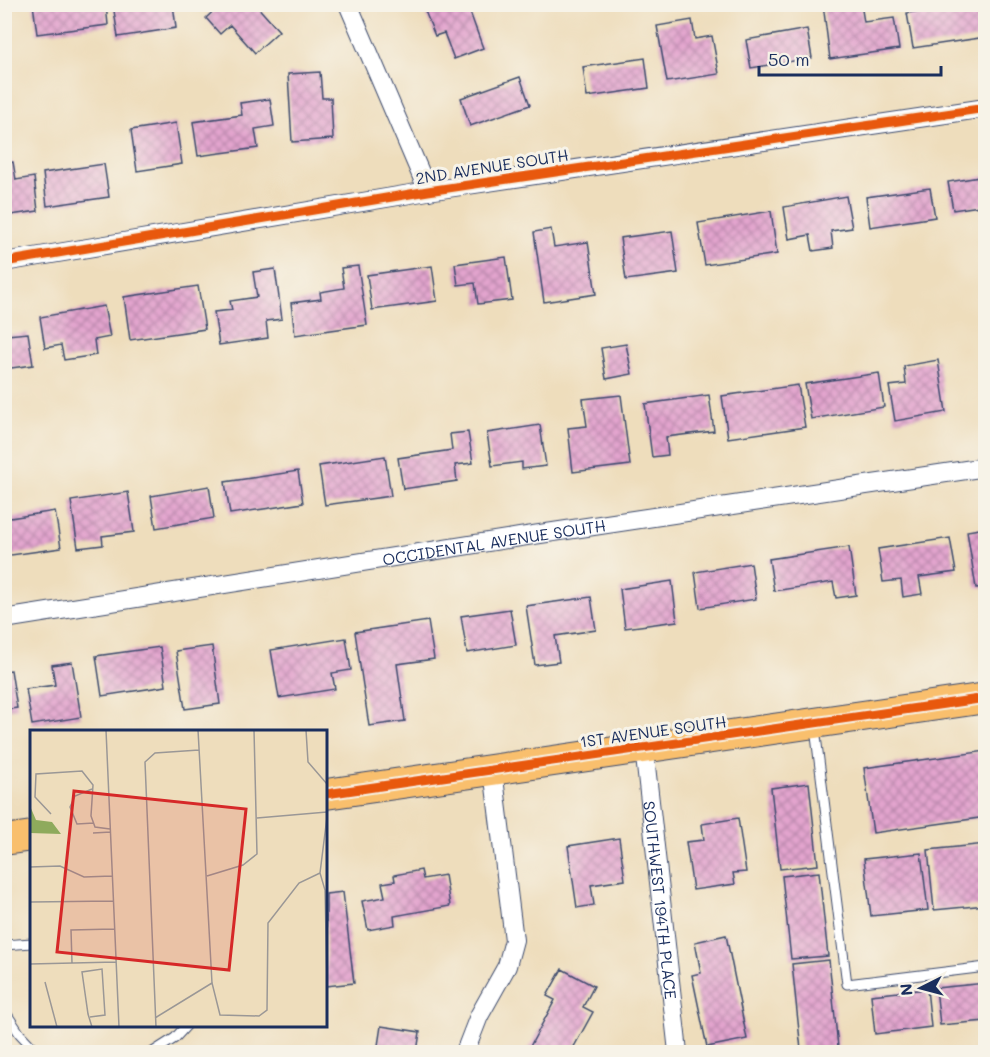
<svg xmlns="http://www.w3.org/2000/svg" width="990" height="1057" viewBox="0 0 990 1057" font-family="Mali,sans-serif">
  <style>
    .building { fill: url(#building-cross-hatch) }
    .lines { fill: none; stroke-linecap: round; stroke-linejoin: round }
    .lane-casing { stroke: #3b496c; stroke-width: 11 }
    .street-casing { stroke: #3b496c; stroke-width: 20 }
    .primary-casing { stroke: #3b496c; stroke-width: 32 }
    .lane { stroke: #fff; stroke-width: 9 }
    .street { stroke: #fff; stroke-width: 18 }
    .primary { stroke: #f9bf6d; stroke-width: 30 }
    .cycleway-casing { stroke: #f7f3e8; stroke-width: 13 }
    .cycleway { stroke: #e8590c; stroke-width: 9 }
    .labels { text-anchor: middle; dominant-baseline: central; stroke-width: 6; stroke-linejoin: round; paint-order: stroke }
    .street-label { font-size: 16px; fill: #1b2f5e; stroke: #f7f3e8 }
    .inset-road { fill: none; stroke: #9a9796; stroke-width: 1.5 }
    .view { fill: #d62828; fill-opacity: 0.15; stroke: #d62828; stroke-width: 3 }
    .inset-edge { fill: none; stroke: #1b2f5e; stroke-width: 3 }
  </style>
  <defs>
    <pattern id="building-cross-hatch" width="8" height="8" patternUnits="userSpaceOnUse" patternTransform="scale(1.5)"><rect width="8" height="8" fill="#e3a4ce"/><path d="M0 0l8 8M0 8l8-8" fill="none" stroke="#b786aa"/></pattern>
  </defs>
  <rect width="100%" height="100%" fill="#f7f3e8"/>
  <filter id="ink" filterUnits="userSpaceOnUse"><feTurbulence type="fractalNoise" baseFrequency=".0167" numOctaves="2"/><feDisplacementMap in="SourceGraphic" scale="12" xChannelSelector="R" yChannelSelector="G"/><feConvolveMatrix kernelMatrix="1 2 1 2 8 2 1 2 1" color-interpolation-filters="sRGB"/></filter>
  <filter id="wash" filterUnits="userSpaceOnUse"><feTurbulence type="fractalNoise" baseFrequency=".008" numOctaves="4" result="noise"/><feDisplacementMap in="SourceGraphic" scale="24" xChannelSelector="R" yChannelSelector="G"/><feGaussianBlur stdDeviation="1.35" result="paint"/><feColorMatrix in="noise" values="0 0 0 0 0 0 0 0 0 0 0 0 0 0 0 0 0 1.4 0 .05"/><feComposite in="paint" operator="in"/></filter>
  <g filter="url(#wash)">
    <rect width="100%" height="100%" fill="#eeddbc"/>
    <g id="blocks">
      <path class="building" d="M33,4H87L88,6L106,4L108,25L37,34Z
        M113,4H173L176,28L118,37Z
        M221,4H255L279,31L255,53L230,25L220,34L206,18Z
        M441,4H467L483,48L454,59L444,33L435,36L425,11Z
        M823,4H861L864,22L894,18L899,49L830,59Z
        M965,4H981L986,37L913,48L907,13Z
        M692,20L695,39L712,36L719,74L667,82L657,26Z
        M807,29L812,58L751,68L746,40Z
        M645,58L649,88L587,97L583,67Z
        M320,72L322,98H331L333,139L292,142L288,74Z
        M520,77L530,105L470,126L461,98Z
        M270,99L274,126L255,129L258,148L198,156L193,122L242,115L240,103Z
        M176,123L182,164L137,171L131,130Z
        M13,162L16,180L34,177L38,211L4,216V163Z
        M104,164L109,197L47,206L43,173Z
        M986,176V205L953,210L948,182Z
        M930,188L935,217L870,227L866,197Z
        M846,196L852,228L831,231L833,248L813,251L810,235L789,239L784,207Z
        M771,211L777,254L705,265L698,223Z
        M551,229L554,247L588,242L596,294L544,302L534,232Z
        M672,231L678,273L626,280L620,238Z
        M506,257L512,300L478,304L475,283L458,285L455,264Z
        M358,266L367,325L295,335L291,303L321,299L320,292L344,288L341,268Z
        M432,266L437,301L372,310L367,275Z
        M275,269L282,319L266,321L268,338L219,345L214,312L232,310L230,301L257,297L253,272Z
        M198,286L205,329L130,340L124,297Z
        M104,306L110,337L94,340L96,355L64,360L61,345L45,348L40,317Z
        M4,330L7,335L28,333L33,365L4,369Z
        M626,344L632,374L606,379L601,348Z
        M938,360L946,412L895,421L889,386L906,384L904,366Z
        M879,373L884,407L811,419L805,384Z
        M798,385L805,427L728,438L722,396Z
        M621,395L630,465L573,472L568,428L587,426L583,399Z
        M709,395L714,431L666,437L668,455L652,457L645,404Z
        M540,425L546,466L522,469V462L492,466L487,433Z
        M468,432L473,463L455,465L457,481L403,489L398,458L452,450L450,434Z
        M385,456L391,496L325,505L319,466Z
        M298,471L303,503L230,514L225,482Z
        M209,486L214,518L156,528L151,496Z
        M128,492L134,532L102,536L103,545L78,548L71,501Z
        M55,511L61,548L4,556V519Z
        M986,528V587L976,588L967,531Z
        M950,538L956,572L919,577L922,594L903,597L901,580L883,582L878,549Z
        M849,547L856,595L836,598L833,582L774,591L769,559Z
        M751,563L756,599L700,608L695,572Z
        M672,581L677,621L625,628L620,589Z
        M591,597L596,630L555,636L559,662L535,665L526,606Z
        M510,609L516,645L467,653L461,616Z
        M428,621L434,659L397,664L405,721L369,726L355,632Z
        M346,638L351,670L332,673L335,689L279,698L271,650Z
        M212,646L220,704L185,709L176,651Z
        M160,647L166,686L102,696L96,656Z
        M72,662L81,717L32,725L26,689L55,685L52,665Z
        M11,670L17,708L4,710V671Z
        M986,751V784H982L986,817L873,833L864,768Z
        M809,783L818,865L780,869L771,788Z
        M738,818L746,872L733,873L735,884L693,890L686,842L704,840L702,824Z
        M619,838L625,880L591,885L594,905L577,908L568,846Z
        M986,844V905L934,910L928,850Z
        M921,853L928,910L871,916L864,859Z
        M421,870L423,879L445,875L450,906L394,916L395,925L368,930L362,901L385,897L382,883L395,881L394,875Z
        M819,872L828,956L791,959L782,876Z
        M343,892L354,983L326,986V894Z
        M726,935L747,1039L707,1047L692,975L701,973L695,942Z
        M829,960L838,1047L801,1050L792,964Z
        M562,969L594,986L583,1007L593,1012L571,1052H527L555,1000L547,996Z
        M986,983V1021L940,1025L936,988Z
        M927,989L931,1027L875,1034L871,995Z
        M381,1026L420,1032L417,1052H377Z"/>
    </g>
  </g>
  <g filter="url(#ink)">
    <use href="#blocks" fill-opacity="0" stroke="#3b496c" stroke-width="1.5"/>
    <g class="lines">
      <g class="lane-casing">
        <path id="lane" d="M815,728L847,984L986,967
          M4,945L32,943
          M4,1010L20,1034L37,1052
          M153,1052L175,1038L186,1026"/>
      </g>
      <g class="street-casing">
        <g id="street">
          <path d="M348,4L428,191"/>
          <path d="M4,262L428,191L986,108"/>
          <path id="s1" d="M4,619L520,537L986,467"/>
          <path id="s2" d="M644,748L678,1052"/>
          <path d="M465,1052L479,1016L507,966L514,940L493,770"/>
        </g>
      </g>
      <g class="primary-casing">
        <path id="primary" d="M326,794L986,698
          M4,840L32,836"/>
      </g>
      <use href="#lane" class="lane"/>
      <use href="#street" class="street"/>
      <use href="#primary" class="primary"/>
      <g class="cycleway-casing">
        <path id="cycleway" d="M4,262L428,191L986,108
          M326,794L986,698"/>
      </g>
      <use href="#cycleway" class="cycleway"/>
    </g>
  </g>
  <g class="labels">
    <g class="street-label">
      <text transform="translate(492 166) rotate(-9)">2ND AVENUE SOUTH</text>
      <text stroke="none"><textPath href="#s1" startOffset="496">OCCIDENTAL AVENUE SOUTH</textPath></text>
      <text transform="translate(653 731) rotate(-8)">1ST AVENUE SOUTH</text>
      <text stroke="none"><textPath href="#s2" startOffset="153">SOUTHWEST 194TH PLACE</textPath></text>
    </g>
  </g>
  <g transform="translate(30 730)">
    <rect width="297" height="297" fill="#eeddbc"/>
    <path d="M0,76L6,90L22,92L31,104L0,103Z" fill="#8eaa5c"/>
    <path class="inset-road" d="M76,0L89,297M168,0L182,253L190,285L229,286L237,280L238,193L269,153L290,143M276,0L278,32L297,54M62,59L45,66L40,77L47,94L64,93M21,84L5,67L6,44L52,41L63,55L61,86L65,97L80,99M297,87L290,143L295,160L297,253M227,88L297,82M63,103L81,102M0,137L30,136L54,147L82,146M177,146L213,135L227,124L224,0M1,172L83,171M42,233L41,200L84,199M0,234L86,232M15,252L27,297M60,287L75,285L72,239L52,242L58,284L62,297M125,288L182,253M126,297L115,32L125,23L169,20"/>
    <path class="view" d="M44,61L216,79L199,240L27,222Z"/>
    <rect width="297" height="297" class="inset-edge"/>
  </g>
  <rect width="990" height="1057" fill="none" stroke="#f7f3e8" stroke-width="24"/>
  <g transform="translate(921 988) rotate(264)" stroke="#f7f3e8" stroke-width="4.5" paint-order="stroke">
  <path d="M0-4.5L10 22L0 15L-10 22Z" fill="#1b2f5e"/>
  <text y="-9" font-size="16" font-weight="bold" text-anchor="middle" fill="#1b2f5e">N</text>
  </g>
  <path d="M759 66v9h182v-9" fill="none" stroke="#1b2f5e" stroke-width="3"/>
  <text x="768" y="66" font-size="18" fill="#1b2f5e" stroke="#f7f3e8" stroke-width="4.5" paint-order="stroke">50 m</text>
</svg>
